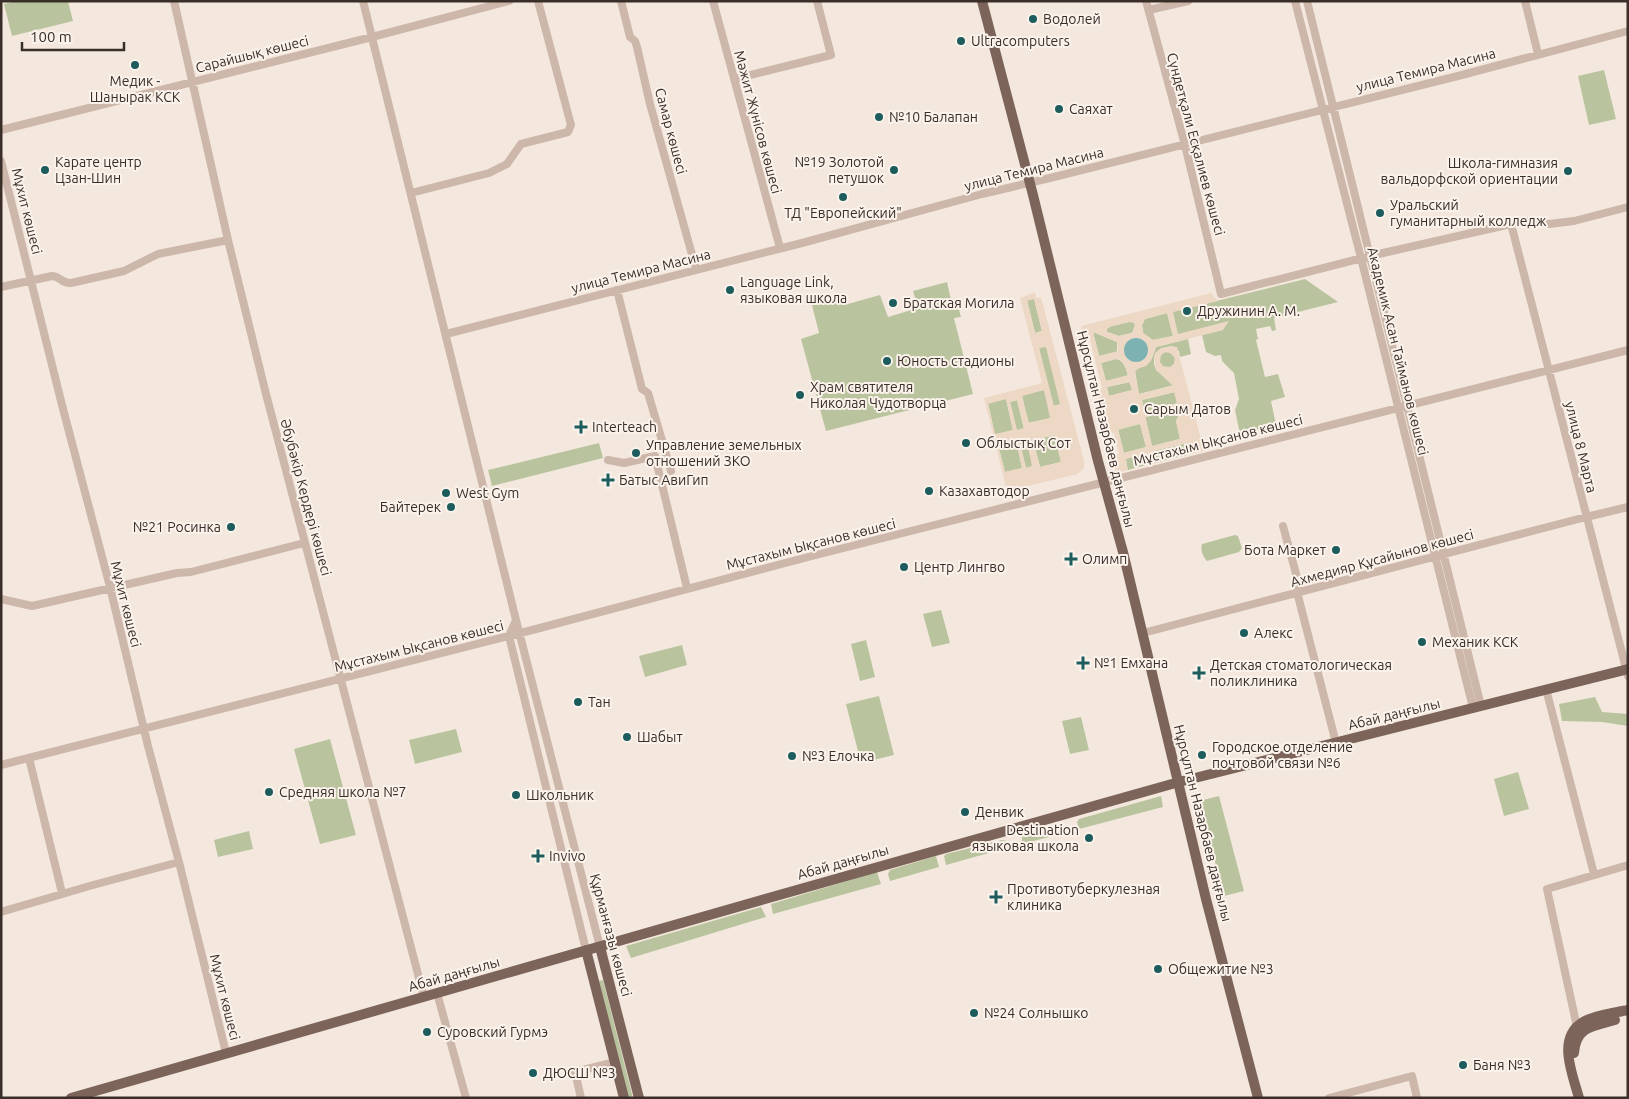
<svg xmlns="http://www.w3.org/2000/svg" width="1629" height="1099" viewBox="0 0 1629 1099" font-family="Ubuntu,sans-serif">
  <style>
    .green { fill: #b9c49e }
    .plaza { fill: #ecd8c5; fill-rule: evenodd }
    .water { fill: #7cb2b1 }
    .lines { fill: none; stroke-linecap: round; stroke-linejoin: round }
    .minor { stroke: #ccb7aa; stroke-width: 8 }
    .major { stroke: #7c645a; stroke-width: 10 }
    .poi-dot { fill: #1d5c5d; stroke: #fbf3eb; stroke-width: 2 }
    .labels { text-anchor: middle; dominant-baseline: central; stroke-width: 4; stroke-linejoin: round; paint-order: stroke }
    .poi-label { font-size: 14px; fill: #3a2e29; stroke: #fbf3eb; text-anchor: start }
    .street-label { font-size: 14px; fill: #3a2e29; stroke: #fbf3eb }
  </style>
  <rect width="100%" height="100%" fill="#f4e8de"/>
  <path class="green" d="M16,1H68L73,21L12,36L4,4Z
    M1604,70L1616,119L1589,125L1578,76Z
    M1305,279L1338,302L1274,318L1276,330L1272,331L1270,326L1256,329L1258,339L1256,340L1265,377L1278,374L1285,397L1271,401L1276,425L1240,434L1235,410L1239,399L1234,373L1222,361L1221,355L1215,356L1206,352L1202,335L1222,330L1228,322L1178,335L1172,312Z
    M947,282L951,300L956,299L961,317L954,318L973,394L826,431L801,339L819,333L812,305L845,296L848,304L880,295L888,317L918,308L913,291Z
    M1034,299L1042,331L1035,333L1027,300Z
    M1167,313L1173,336L1153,340L1143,333L1142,325L1145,319Z
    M1129,322H1134L1135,325L1132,333L1119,336L1107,332V329L1111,326Z
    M1093,332L1117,342V352L1099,356Z
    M1188,339L1191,354L1180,357L1179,351L1172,346C1158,348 1150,355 1156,370L1174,385L1139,394L1135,371L1152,358L1156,347Z
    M1046,346L1061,404L1053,406L1039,348Z
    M1159 360a8 8 0 1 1 16 0a8 8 0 1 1-16 0Z
    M1116,359C1124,360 1126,369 1128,376L1106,381L1101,363Z
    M1130,382L1132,390L1109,396L1107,387Z
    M1044,390L1051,418L1028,423L1022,395Z
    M1175,392L1178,403L1144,412L1142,400Z
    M1006,399L1013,430L995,435L988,403Z
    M1017,400L1024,429L1017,431L1010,402Z
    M1180,407L1181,411L1176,421L1180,439L1152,446L1146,420V417Z
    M1140,424L1146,447L1124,453L1118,429Z
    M1055,435L1061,462L1040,467L1033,440Z
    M1026,438L1033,466L1026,468L1019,439Z
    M1016,440L1022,468L1005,472L998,445Z
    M1192,442L1187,455L1155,463L1153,451Z
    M599,443L603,458L492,486L488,470Z
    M1148,453L1150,464L1128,470L1125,459Z
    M1235,535L1238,536L1242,548L1239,552L1207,561C1203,557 1200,549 1202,544Z
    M941,610L950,643L932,647L923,614Z
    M866,640L875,677L860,681L851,644Z
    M682,645L687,665L645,677L639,656Z
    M879,696L894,755L861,763L846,704Z
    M1595,697L1602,712L1628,714V726L1602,722L1562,721L1559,704Z
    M1081,717L1089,750L1070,754L1062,721Z
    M456,729L462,752L415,764L409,740Z
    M330,739L356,835L320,844L294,749Z
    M1518,772L1529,809L1504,816L1494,779Z
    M1161,796L1163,807L1079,829L1077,822L1079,819Z
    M1219,796L1244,891L1224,896L1199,801Z
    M1037,830L1049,831L1053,836L1022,844V834Z
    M249,831L253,849L218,857L214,840Z
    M1002,840L1007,841L1010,847L946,865L944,856L946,854Z
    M936,856L939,867L890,881L888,874L890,870Z
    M877,872L881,884L773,914L771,904Z
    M761,907L766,917L631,958L626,946Z
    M603,980L633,1098H628L599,981Z"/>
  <path class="plaza" d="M1035,292L1036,298L1041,297L1084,461V468L1078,474L1007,491L984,398L1042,383L1020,298ZM1034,299L1042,331L1035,333L1027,301ZM1046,347L1060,404L1054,406L1039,348ZM1044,390L1050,418L1029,423L1022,396ZM1006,399L1013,430L995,434L988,404ZM1017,400L1024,428L1017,430L1010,402ZM1054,435L1061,462L1040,467L1033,440ZM1026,438L1032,466L1026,468L1019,440ZM1016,441L1022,468L1005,472L998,445Z
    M1211,293L1218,301L1173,312L1178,334L1229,321L1223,330L1156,347L1151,361L1146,366L1137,369L1135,373L1139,394L1173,386L1156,370L1154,357L1155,353L1161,348L1172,346L1177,347L1204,451L1187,455L1191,442L1153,451L1155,463L1150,464L1148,453L1126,459L1128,470L1116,473L1112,456L1119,454L1114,433L1108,432L1098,392L1102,388L1088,332L1083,333L1081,326ZM1167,313L1173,336L1153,340L1143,333L1142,325L1145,319ZM1129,322L1134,323L1135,325L1133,332L1131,333L1119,336L1107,332V329L1109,327ZM1093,332L1117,342L1118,351L1099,356ZM1134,338L1141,340L1145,342L1147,353L1143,359L1129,360L1126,357L1125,345ZM1165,352L1170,353L1175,358L1174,364L1170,367L1163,366L1160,362L1161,355ZM1116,359L1120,360L1125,366L1128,375L1106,381L1101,363ZM1129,382L1132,390L1109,396L1107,387ZM1174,392L1177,404L1144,411L1142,400ZM1180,408L1181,412L1176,421L1180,439L1152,446L1146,420V417ZM1140,424L1146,447L1124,453L1118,430Z"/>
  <path class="water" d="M1124 350a12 12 0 1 1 24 0a12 12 0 1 1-24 0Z"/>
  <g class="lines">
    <path class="minor" d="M174,1L228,240L266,394L424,997
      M363,1L516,620L600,947
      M621,1L630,37L635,41L637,47L650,104L696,269
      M713,1L780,248
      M1146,1L1185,145L1221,294L1370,256L1511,224L1529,221L1549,224L1574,221L1628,207
      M1295,1L1361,258L1473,708
      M1307,1L1481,706
      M1525,1L1538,54
      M1149,10L1188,1
      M734,79L831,55L817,1
      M1,130L372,37L509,1
      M1,161L62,405L110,587L148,746L179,862L226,1053
      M411,193L489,173L507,164L521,144L568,132L571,125L538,1
      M1511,224L1628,676
      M1,287L52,276C60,276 62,284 71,283L124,271L158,254L228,240
      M617,290L642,389L648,393L671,471
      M446,334L802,243L982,194L1050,178L1458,76L1628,31
      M608,460L624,463L655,456L687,588
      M1283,526L1298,581L1297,592L1336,743
      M1,599L32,606L177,573L191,572L304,543
      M516,620L509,636L586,950
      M1143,633L1586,517L1628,507
      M1546,689L1594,874
      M29,758L62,893
      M1,765L536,629L812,556L1628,350
      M1,912L93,885L179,862
      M437,993L466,1098
      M1577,1027L1547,889L1628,865
      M581,1098L575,1072L615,1062
      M1329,1098L1412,1076L1417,1098"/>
    <path class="major" d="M982,1L1033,195L1098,461L1123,552L1206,899L1258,1098
      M600,947L639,1098
      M586,950L624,1098
      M1574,1053C1576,1026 1594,1026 1615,1020
      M71,1098L765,899L1179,782L1628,669
      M1579,1098C1573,1075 1556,1038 1583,1022C1595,1015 1614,1013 1628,1010"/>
  </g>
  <g class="poi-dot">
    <circle cx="1033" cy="19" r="5"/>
    <circle cx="961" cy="41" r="5"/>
    <circle cx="135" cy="65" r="5"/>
    <circle cx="1059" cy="109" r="5"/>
    <circle cx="879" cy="117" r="5"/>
    <circle cx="45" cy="170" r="5"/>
    <circle cx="894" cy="170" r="5"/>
    <circle cx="1568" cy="171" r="5"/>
    <circle cx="843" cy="197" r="5"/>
    <circle cx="1380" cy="213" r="5"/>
    <circle cx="730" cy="290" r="5"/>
    <circle cx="893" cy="303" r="5"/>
    <circle cx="1187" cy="311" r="5"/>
    <circle cx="887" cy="361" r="5"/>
    <circle cx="800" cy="395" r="5"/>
    <circle cx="1134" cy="409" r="5"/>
    <path d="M578.5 419.5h5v5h5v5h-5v5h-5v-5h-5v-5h5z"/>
    <circle cx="966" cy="443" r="5"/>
    <circle cx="636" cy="453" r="5"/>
    <path d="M605.5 472.5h5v5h5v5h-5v5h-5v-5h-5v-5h5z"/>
    <circle cx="929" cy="491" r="5"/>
    <circle cx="446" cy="493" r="5"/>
    <circle cx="451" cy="507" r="5"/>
    <circle cx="231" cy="527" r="5"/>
    <circle cx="1336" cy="550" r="5"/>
    <path d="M1068.5 551.5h5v5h5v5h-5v5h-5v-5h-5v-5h5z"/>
    <circle cx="904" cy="567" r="5"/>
    <circle cx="1244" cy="633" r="5"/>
    <circle cx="1422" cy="642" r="5"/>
    <path d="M1080.5 655.5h5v5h5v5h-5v5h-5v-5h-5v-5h5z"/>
    <path d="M1196.5 665.5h5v5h5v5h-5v5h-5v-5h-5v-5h5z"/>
    <circle cx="578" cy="702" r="5"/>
    <circle cx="627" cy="737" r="5"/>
    <circle cx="1202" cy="755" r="5"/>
    <circle cx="792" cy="756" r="5"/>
    <circle cx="269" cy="792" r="5"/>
    <circle cx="516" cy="795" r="5"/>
    <circle cx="965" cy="812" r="5"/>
    <circle cx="1089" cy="838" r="5"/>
    <path d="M535.5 848.5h5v5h5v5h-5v5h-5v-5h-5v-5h5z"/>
    <path d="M993.5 889.5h5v5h5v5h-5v5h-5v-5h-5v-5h5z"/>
    <circle cx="1158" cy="969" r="5"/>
    <circle cx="974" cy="1013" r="5"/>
    <circle cx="427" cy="1032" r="5"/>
    <circle cx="1463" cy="1065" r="5"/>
    <circle cx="533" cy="1073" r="5"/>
  </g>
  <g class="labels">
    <g class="poi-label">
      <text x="1043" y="19">Водолей</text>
      <text x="971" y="41">Ultracomputers</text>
      <text x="135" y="81" text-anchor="middle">Медик -<tspan x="135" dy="16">Шанырак КСК</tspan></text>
      <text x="1069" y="109">Саяхат</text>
      <text x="889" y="117">№10 Балапан</text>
      <text x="55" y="162">Карате центр<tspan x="55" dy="16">Цзан-Шин</tspan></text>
      <text x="884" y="162" text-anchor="end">№19 Золотой<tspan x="884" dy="16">петушок</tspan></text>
      <text x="1558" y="163" text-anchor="end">Школа-гимназия<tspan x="1558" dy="16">вальдорфской ориентации</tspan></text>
      <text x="1390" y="205">Уральский<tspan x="1390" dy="16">гуманитарный колледж</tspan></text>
      <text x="843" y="213" text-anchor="middle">ТД "Европейский"</text>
      <text x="740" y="282">Language Link,<tspan x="740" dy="16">языковая школа</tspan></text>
      <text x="903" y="303">Братская Могила</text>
      <text x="1197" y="311">Дружинин А. М.</text>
      <text x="897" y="361">Юность стадионы</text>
      <text x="810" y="387">Храм святителя<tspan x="810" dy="16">Николая Чудотворца</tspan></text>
      <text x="1144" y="409">Сарым Датов</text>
      <text x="592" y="427">Interteach</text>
      <text x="976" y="443">Облыстық Сот</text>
      <text x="646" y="445">Управление земельных<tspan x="646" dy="16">отношений ЗКО</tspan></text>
      <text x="619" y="480">Батыс АвиГип</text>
      <text x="939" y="491">Казахавтодор</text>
      <text x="456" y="493">West Gym</text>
      <text x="441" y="507" text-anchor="end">Байтерек</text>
      <text x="221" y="527" text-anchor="end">№21 Росинка</text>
      <text x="1326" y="550" text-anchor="end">Бота Маркет</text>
      <text x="1082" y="559">Олимп</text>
      <text x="914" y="567">Центр Лингво</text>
      <text x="1254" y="633">Алекс</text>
      <text x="1432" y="642">Механик КСК</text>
      <text x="1094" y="663">№1 Емхана</text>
      <text x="1210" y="665">Детская стоматологическая<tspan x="1210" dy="16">поликлиника</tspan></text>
      <text x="588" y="702">Тан</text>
      <text x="637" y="737">Шабыт</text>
      <text x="1212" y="747">Городское отделение<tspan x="1212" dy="16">почтовой связи №6</tspan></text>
      <text x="802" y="756">№3 Елочка</text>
      <text x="279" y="792">Средняя школа №7</text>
      <text x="526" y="795">Школьник</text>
      <text x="975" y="812">Денвик</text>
      <text x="1079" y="830" text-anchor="end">Destination<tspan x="1079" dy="16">языковая школа</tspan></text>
      <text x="549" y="856">Invivo</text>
      <text x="1007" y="889">Противотуберкулезная<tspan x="1007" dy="16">клиника</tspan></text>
      <text x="1168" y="969">Общежитие №3</text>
      <text x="984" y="1013">№24 Солнышко</text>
      <text x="437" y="1032">Суровский Гурмэ</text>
      <text x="1473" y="1065">Баня №3</text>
      <text x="543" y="1073">ДЮСШ №3</text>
    </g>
    <g class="street-label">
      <text transform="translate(252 54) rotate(-14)">Сарайшық көшесі</text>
      <text transform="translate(1426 70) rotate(-14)">улица Темира Масина</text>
      <text transform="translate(758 122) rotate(75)">Мәжит Жүнісов көшесі</text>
      <text transform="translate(671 131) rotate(75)">Самар көшесі</text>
      <text transform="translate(1196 144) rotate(75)">Сүндетқали Есқалиев көшесі</text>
      <text transform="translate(1034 169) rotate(-14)">улица Темира Масина</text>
      <text transform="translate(27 211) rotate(76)">Мұхит көшесі</text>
      <text transform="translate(641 271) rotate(-14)">улица Темира Масина</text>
      <text transform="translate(1398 351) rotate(76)">Академик Асан Тайманов көшесі</text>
      <text transform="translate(1106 429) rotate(76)">Нұрсұлтан Назарбаев даңғылы</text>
      <text transform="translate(1218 440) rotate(-14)">Мұстахым Ықсанов көшесі</text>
      <text transform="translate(1581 447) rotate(76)">улица 8 Марта</text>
      <text transform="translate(306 497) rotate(75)">Әбубәкір Кердері көшесі</text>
      <text transform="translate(811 544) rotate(-14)">Мұстахым Ықсанов көшесі</text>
      <text transform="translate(1382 558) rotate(-15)">Ахмедияр Құсайынов көшесі</text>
      <text transform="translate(126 604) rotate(76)">Мұхит көшесі</text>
      <text transform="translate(419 646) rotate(-14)">Мұстахым Ықсанов көшесі</text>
      <text transform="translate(1394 714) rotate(-14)">Абай даңғылы</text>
      <text transform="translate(1203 823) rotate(76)">Нұрсұлтан Назарбаев даңғылы</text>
      <text transform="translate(843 862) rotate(-16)">Абай даңғылы</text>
      <text transform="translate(611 935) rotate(75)">Құрманғазы көшесі</text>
      <text transform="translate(454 974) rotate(-16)">Абай даңғылы</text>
      <text transform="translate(225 997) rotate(76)">Мұхит көшесі</text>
    </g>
  </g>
  <rect width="1629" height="1099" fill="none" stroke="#3a2e29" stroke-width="5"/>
  <path d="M22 42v8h102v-8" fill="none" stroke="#3a2e29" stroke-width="2.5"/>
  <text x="30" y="42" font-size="15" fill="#3a2e29" stroke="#fbf3eb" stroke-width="4" paint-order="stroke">100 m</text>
</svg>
